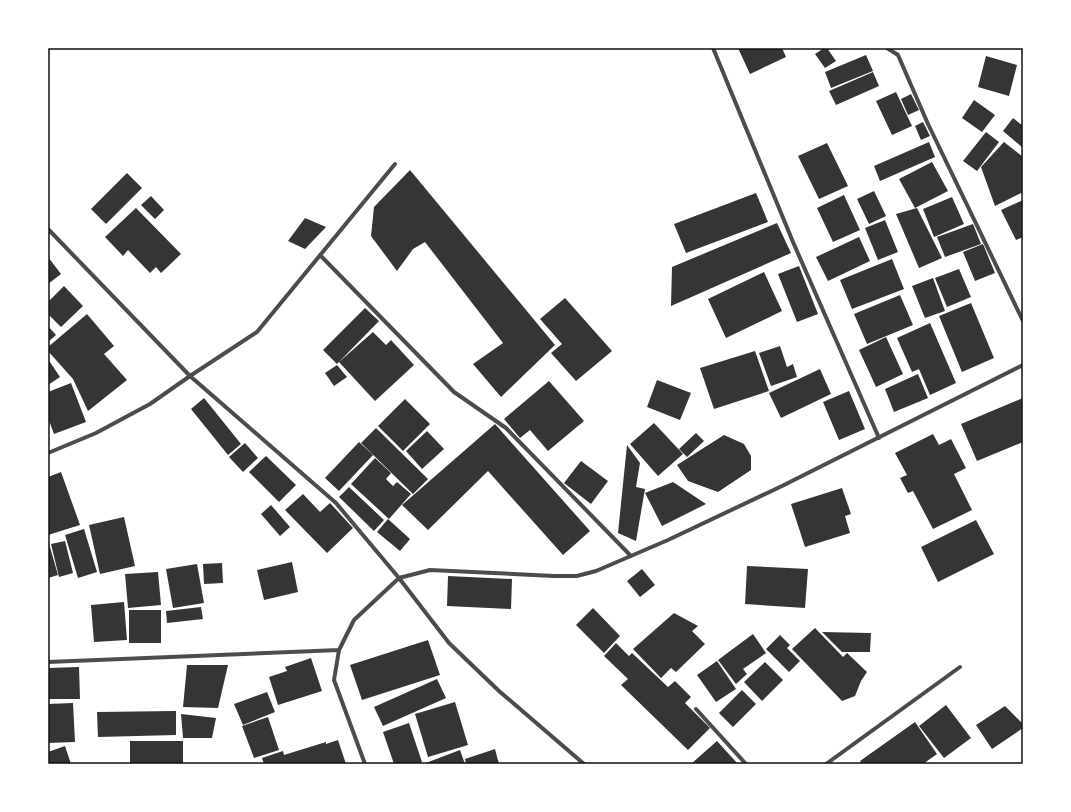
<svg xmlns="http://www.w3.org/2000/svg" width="1071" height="812" viewBox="0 0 1071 812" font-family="'Titillium Web',sans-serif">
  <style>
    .building { fill: #353535 }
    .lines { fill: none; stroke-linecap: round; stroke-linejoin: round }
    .minor { stroke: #4c4c4c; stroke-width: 4 }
    .neatline { fill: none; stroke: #111; stroke-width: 1.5 }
  </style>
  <rect width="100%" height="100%" fill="#fff"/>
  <path class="building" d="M738,48H782L786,57L750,74Z
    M824,48H827L836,61L825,68L815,54Z
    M866,55L873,71L831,88L825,72Z
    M986,56L1017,65L1009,96L978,87Z
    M873,72L879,86L836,105L829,91Z
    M896,92L912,126L892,135L876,101Z
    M911,94L919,110L908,115L901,99Z
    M974,100L995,115L982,132L962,118Z
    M1013,118L1023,126V148L1003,131Z
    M923,122L930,136L921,140L915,126Z
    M986,132L999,142L977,171L963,161Z
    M929,142L935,157L880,181L874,166Z
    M1004,142L1023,157V192L995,206L981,167Z
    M827,143L848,186L819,199L798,156Z
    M932,162L948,191L915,208L899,179Z
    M410,170L555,345L501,397L473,364L503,343L425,242L413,249L397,271L371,236L374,207Z
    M127,173L142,188L106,224L91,209Z
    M874,191L886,216L869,224L857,199Z
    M756,193L768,222L686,253L674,224Z
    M844,195L860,230L833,242L817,208Z
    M151,196L164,210L155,219L141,205Z
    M952,197L964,224L934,237L923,209Z
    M1023,200V237L1016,240L1001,210Z
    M136,208L181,254L161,273L156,267L150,273L128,250L123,256L105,237Z
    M917,208L942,258L919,268L896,214Z
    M305,218L326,227L305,249L288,241Z
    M885,220L898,252L878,260L865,228Z
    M777,223L791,253L671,306L672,267Z
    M973,224L981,244L945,257L937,237Z
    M859,237L870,261L828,281L816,257Z
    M983,244L995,273L975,281L963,252Z
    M48,257L61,274L48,284Z
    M892,259L904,289L852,309L840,280Z
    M799,266L818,314L797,322L778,274Z
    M959,269L971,297L947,307L935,278Z
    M764,272L782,311L726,338L708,299Z
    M933,278L945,311L925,318L912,286Z
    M64,286L83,306L61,327L48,314V302Z
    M900,295L913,325L867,344L854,314Z
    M565,298L612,351L576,381L551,353L562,344L540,319Z
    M971,303L994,358L962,372L939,316Z
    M365,308L379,321L337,364L323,350Z
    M87,314L114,346L104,354L127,380L88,411L73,379L48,351V347Z
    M930,323L956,383L930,395L919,369L912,372L897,338Z
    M48,326L56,335L48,342Z
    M373,332L386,345L391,340L414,365L375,401L339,362Z
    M886,337L903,374L876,387L859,350Z
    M780,346L787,367L793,364L797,377L771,386L759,353Z
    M755,351L769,391L714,409L700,368Z
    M48,359L60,377L48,385Z
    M337,365L347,377L334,386L325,373Z
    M820,369L831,394L781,418L769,393Z
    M918,374L928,398L894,412L885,389Z
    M657,380L691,393L680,420L647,407Z
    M549,381L584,421L548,451L530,430L520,438L504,419Z
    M71,383L86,422L54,434L48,418V392Z
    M849,391L865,429L839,440L823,402Z
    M204,398L241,444L228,455L191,409Z
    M1023,398V442L977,461L961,424Z
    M405,399L430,424L403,451L378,426Z
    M654,423L683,454L658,476L630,444Z
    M495,424L590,531L563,555L488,471L428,530L402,505Z
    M376,428L428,479L413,494L361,443Z
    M427,431L444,449L422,469L406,451Z
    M696,433L704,441L687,457L679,449Z
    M933,434L939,445L951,439L966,468L954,474L972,510L933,529L913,491L908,493L900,478L907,475L895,453Z
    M724,435L744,444L751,456V470L718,492L688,481L677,465Z
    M359,442L373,455L339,491L325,478Z
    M245,443L258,458L243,472L229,457Z
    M627,445L640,463L636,487L645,489L636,541L618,533Z
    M266,456L296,485L279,502L249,472Z
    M375,458L391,473L386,479L393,486L397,482L411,494L389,519L351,484Z
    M581,461L608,481L591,504L564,483Z
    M61,472L80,525L48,535V477Z
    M673,482L706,504L662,526L645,493Z
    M349,487L384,520L374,531L339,497Z
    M842,488L851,514L845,516L850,533L805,547L791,504Z
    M303,494L320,512L330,503L353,528L327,553L285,510Z
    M271,505L290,527L280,536L261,514Z
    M124,517L135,566L100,574L89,525Z
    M388,519L410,539L400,551L377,532Z
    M976,520L994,554L938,582L921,547Z
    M84,529L97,572L78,578L65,535Z
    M48,540L58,575L48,578Z
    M65,541L73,573L59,577L51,544Z
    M292,562L298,592L264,600L257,570Z
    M222,563L223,583L204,584L203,564Z
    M197,564L204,603L173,608L166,569Z
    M747,566L808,569L805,608L745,604Z
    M642,569L655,585L640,597L627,581Z
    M158,572L161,605L128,608L125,574Z
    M448,576L512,579L511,609L447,606Z
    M124,602L127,640L94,642L91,605Z
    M201,607L203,619L167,623L166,611Z
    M593,608L620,636L604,653L576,625Z
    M129,610H161V643H129Z
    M674,613L698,626L692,631L705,644L676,672L671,668L661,678L633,649Z
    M815,628L843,657L847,653L867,672L861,681L855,696L842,701L792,649Z
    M822,632L871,633L870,652H842Z
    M753,634L766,653L743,669L747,674L736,684L718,660Z
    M780,635L790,645L787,648L800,661L789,672L766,649Z
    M428,640L440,675L362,700L350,665Z
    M616,643L629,656L632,653L668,687L675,681L691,697L685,703L710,728L688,750L621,685L628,679L604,656Z
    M311,658L322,691L278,705L269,677L287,671L285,667Z
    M717,661L736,689L716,702L697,675Z
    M765,662L783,680L762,701L744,682Z
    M187,665H228L218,708L183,707Z
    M79,667L80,699H48V668Z
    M437,679L446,698L383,726L374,707Z
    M742,690L756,704L733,727L719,713Z
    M267,692L275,712L243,725L234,704Z
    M455,702L468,745L428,757L415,714Z
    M73,703L75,742L48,743V704Z
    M946,705L971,738L944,758L919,726Z
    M1005,706L1023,724V728L992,749L976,725Z
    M176,711V735L98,737L97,712Z
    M181,714L216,718L212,738H183Z
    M268,717L279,750L254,758L242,726Z
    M915,722L937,754L923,764H862L860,761Z
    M409,723L422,762L416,764H394L383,732Z
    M338,740L346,764H264L262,758L283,751L284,755L326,742V744Z
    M130,741H183V764H130Z
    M717,741L738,764H691Z
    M65,746L71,764H48V752Z
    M495,749L499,764H466L465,759Z
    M460,750L465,764H423Z"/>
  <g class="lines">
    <path class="minor" d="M713,48L793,242L879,438
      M887,48L898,55L928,124L1023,321
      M48,229L190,376L336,503L399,578L449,643L499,691L584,764
      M320,255L454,392L506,428L631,556
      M48,453L96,433L150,404L190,376L257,332L395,164
      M48,662L339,650
      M696,709L746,764
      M365,764L334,680L339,650L354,620L399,578L430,570L554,576H577L596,571L668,540L782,486L1023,365
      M826,764L960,667"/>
  </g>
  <rect width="1071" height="812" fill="none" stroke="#ffffff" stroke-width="98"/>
  <rect x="49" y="49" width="973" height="714" class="neatline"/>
</svg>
